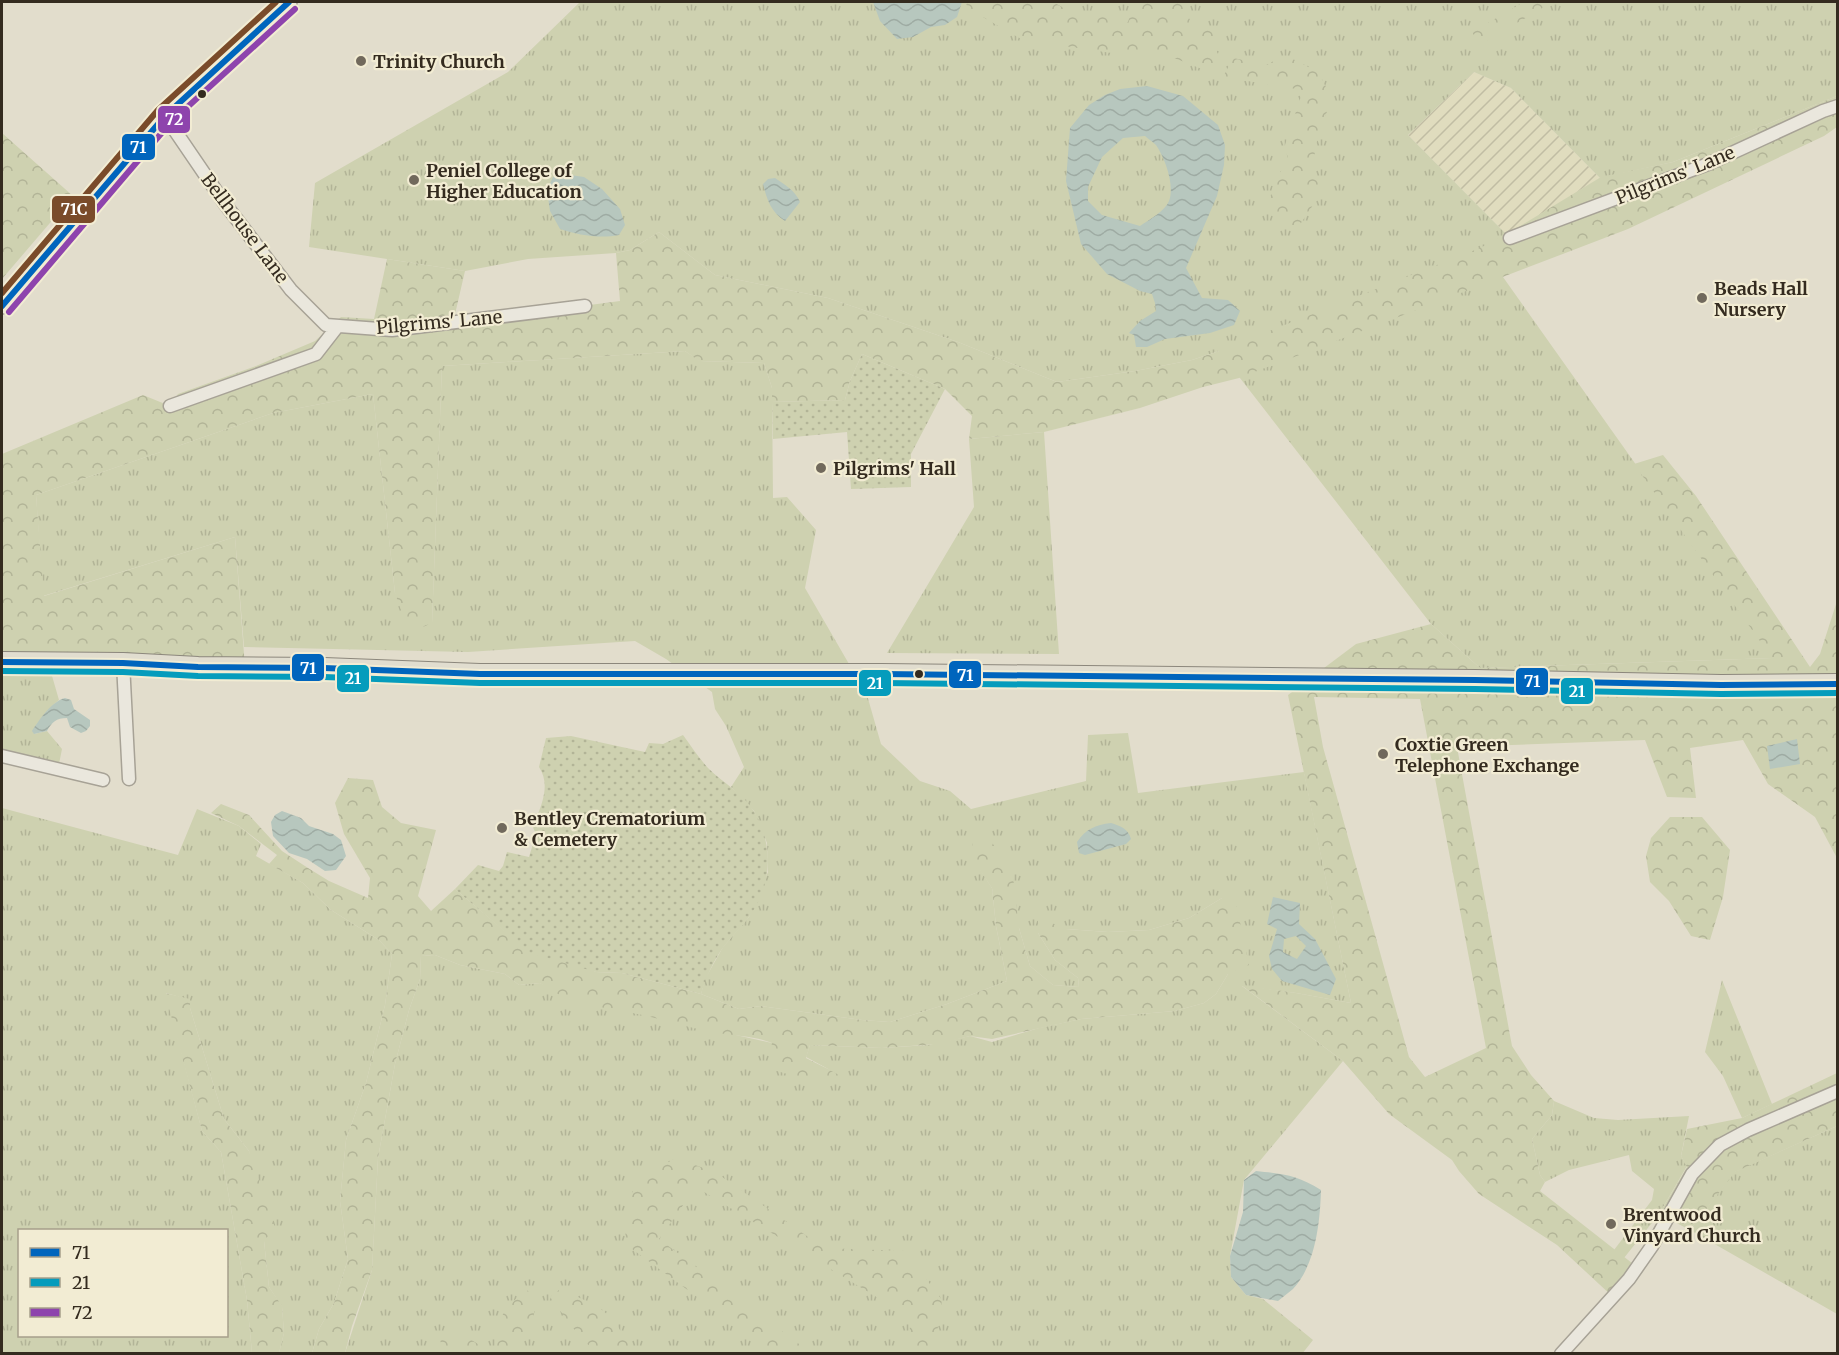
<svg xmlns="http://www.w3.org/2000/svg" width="1839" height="1355" viewBox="0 0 1839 1355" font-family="Merriweather,serif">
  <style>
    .farmland { fill: url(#farmland-furrows) }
    .grass { fill: url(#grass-tufts); fill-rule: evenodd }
    .forest { fill: url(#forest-crowns); fill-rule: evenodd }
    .garden { fill: url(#garden-dots) }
    .water { fill: url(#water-waves); fill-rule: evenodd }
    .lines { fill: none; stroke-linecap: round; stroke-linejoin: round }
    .minor-casing { stroke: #a7a296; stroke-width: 15 }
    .tertiary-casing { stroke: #a7a296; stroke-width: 18 }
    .primary-casing { stroke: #8c877c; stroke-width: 22 }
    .minor { stroke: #eae7dd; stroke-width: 12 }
    .tertiary { stroke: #eae7dd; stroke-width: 15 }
    .primary { stroke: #e1ddcf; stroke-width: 20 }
    .bus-1-casing { stroke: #f2ecd3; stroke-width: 10 }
    .bus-2-casing { stroke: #f2ecd3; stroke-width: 10 }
    .bus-3-casing { stroke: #f2ecd3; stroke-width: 10 }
    .bus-4-casing { stroke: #f2ecd3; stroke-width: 10 }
    .bus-1 { stroke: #0065bd; stroke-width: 6 }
    .bus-2 { stroke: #059cbc; stroke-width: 6 }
    .bus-3 { stroke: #8e44ad; stroke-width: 6 }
    .bus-4 { stroke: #7a4b2a; stroke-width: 6 }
    .poi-dot { fill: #71695c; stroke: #f2ecd3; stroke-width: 2 }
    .bus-dot { fill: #342b1f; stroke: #f2ecd3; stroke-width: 2 }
    .labels { text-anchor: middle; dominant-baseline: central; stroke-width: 4.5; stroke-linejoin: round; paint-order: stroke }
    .poi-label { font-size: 18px; font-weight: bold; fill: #342b1f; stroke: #f2ecd3; text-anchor: start }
    .street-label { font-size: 18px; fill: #342b1f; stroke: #f2ecd3 }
    .line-badge { stroke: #f2ecd3; stroke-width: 2 }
    .badge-label { font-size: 16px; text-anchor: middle; font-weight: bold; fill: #fff }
  </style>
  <defs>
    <pattern id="farmland-furrows" width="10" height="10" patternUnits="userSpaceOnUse" patternTransform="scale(1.5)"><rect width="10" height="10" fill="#e0dcbe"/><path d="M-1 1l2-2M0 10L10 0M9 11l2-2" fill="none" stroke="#c1bda3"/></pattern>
    <pattern id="grass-tufts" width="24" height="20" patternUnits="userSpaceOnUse" patternTransform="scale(1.5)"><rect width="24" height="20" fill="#ced1b0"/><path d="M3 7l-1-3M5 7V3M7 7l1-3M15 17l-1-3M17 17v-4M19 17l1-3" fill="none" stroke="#b2b497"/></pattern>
    <pattern id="forest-crowns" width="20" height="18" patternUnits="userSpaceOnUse" patternTransform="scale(1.5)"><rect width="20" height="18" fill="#ced1b0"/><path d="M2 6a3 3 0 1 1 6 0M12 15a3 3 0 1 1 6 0" fill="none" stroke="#b2b497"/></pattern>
    <pattern id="garden-dots" width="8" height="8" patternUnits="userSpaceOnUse" patternTransform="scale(1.5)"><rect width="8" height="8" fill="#ced1b0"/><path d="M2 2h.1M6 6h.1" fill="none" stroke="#b2b497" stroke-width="1.8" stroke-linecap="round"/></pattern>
    <pattern id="water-waves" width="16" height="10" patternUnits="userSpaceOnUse" patternTransform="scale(1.5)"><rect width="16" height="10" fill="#b7c7be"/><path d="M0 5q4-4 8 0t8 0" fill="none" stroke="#9eaba3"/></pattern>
  </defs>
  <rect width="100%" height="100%" fill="#e2ddcc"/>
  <path class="farmland" d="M1474,72L1511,88L1600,178L1507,235L1408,135Z"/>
  <path class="grass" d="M580,2H1837V96L1673,162L1600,178L1511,88L1474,72L1408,135L1507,235L1480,249L1503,277L1773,658L1480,668L1431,624L1219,351L1192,360L1135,371L1057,382L958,342L828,298L715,275L659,232L630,250L616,253L528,259L465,271L309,247L315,183L508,72Z
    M685,351L700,361L764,363L772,388L773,498L787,497L816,530L805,588L867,695L881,744L920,781L950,791L971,809L1086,781L1088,735L1128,733L1138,793L1304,772L1351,1003L1296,993L1242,986L1343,1061L1244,1180L1230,1256L1231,1277L1246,1295L1263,1299L1313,1340L1302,1354L345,1353L372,1270L378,1158L395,1064L409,1010L420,979L421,956L435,955L460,965L505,974L519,985L540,983L569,998L772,1043L830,1070L806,1057L810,1045L882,1048L928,1045L970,1036L992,1042L1039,1028L1081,1019L1175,1011L1204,1003L1216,994L1228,974L1222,898L1189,918L1149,930L1108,932L1066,929L1038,933L1055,960L1078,978L1079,987L1053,985L1030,966L1019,928L979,868L992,888L996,926L1007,981L947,1004L890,1022L862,1020L761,1006L739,1009L701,994L705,979L723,947L749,917L768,872L767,843L754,811L731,787L744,767L726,726L715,709L712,692L666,659L635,641L468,652L244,647L235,537L43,596L36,495L273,413L373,394L395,593L432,623L442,366Z
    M1044,432L1059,654L887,653L974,507L969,439Z
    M2,662H48L59,700C48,709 37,721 34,734L47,731L62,749L58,769L2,757Z
    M2,808L178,855L197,809L239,826L261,844L256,856L303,883L331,910L379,940L392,954L385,1005L366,1083L346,1140L340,1201L348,1259L334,1303L319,1329L312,1353H279L284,1333L282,1307L269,1287L264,1241L249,1151L224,1119L190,1008V1000L166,993L202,1131L221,1152L247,1300L252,1353H2ZM20,1230H226V1336H20Z
    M1722,980L1772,1104L1742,1118L1723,1076L1705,1052Z
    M1554,1101L1594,1118L1618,1120L1689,1116L1681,1156L1687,1166L1659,1214L1624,1258L1614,1250L1652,1200L1654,1189L1632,1171L1629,1155L1569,1170L1545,1182L1540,1175L1532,1139L1552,1115Z
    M1837,1126V1314L1690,1230L1734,1172Z"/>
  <path class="forest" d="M965,2H1053L1073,13L1103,16L1128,22L1134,2H1181L1193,26H1207L1220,34L1216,50L1222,62L1212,73L1169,56L1139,57L1023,40L969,9Z
    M1524,2H1552L1484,43L1477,40L1472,32Z
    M1233,58L1268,65L1273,61L1291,58L1318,72L1328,91L1327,111L1315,147L1314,172L1323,190L1295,232L1268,207L1274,182L1288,160L1285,145L1303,90L1223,77Z
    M1837,96V127L1824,136L1628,229L1239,378L1203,387L1140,408L1044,432L969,439L972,416L945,389L862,354L850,381L845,400L772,402V388L764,363L699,361L685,351L442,366L432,623L409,633L395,593L373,394L273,413L36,495L44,596L235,537L245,667L2,662V454L143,395L170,406L178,394L256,366L315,341L341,317L374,319L387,259L465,271L453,323L620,301L616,253L630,250L659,232L715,275L828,298L958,342L1057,382L1135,371L1192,360L1219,351L1480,248L1507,234L1601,177L1673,162Z
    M2,133L73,196L2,279Z
    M1663,455L1696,496L1810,667L1820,654L1837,601V858L1815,817L1768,784L1743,740L1690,748L1696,798L1667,797L1645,740L1457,747L1512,1046L1531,1075L1554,1101L1552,1115L1532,1139L1540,1175L1545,1182L1540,1191L1637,1267L1613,1297L1557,1245L1479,1194L1459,1171L1452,1160L1389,1114L1343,1061L1241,985L1296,993L1351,1003L1288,695L1356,644L1431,624L1480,668L1772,658L1634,464ZM1314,697L1420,699L1486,1048L1425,1077L1409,1057L1323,747Z
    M348,778L373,780L382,807L401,823L436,830L418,896L431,911L455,889L506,932L596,972L622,973L701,994L739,1009L761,1006L862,1020L890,1022L947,1004L1007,981L996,926L992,888L979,868L972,843L983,831L996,848L1013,877L1019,928L1030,966L1053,985L1079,987L1078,978L1055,960L1038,933V917L1066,929L1108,932L1149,930L1189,918L1222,898L1236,903L1249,965L1228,974L1216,994L1204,1003L1175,1011L1081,1019L992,1039L970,1036L938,1044L882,1048L810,1045L806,1058L841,1076L818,1083L777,1071L768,1065L772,1043C755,1036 736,1036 718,1033C698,1030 679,1024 659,1019C623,1009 569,1007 540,983L519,985L505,974L460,965L435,955L421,956L420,979L409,1010L395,1064L378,1158L372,1270L352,1326L345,1353H312L319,1329L334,1303L348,1259L340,1201L346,1140L366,1083L385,1005L392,954L379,940L331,910L303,883L269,864L277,855L239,826L211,813L221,804L249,815L282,851L308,868L329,881L368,898L370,878L344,834L335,803Z
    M1670,817H1702L1730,850L1723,897L1710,940L1691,936L1669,901L1650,882L1646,856L1651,838Z
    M165,993L190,999V1008L224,1119L249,1151L275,1228L264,1241L269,1287L282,1306L284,1333L279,1353H252L247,1300L221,1152L202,1131Z
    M1837,1073V1126L1735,1172L1690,1230L1659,1214L1687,1167L1681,1156L1687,1129L1742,1118Z
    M675,1158L715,1172L824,1248L905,1251L942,1300L934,1353H907L911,1318L696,1187L659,1239L811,1353H773L624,1243L634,1184Z
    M525,1288L537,1300L531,1325L518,1353L453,1354L441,1350L440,1331L468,1338L493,1353L503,1314Z
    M559,1290C578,1297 599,1304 613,1320C624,1333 623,1342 639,1353H599L582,1340L550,1297Z"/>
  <path class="garden" d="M862,354L945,389L911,454V487L851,489L847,432L773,439L772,402L845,400L850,381Z
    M683,735C691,746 699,758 708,768C723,783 744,794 755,813C774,847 772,885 749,917C742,927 733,935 725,945C714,959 706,977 701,994L622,973L596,972L530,953L455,889L478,865L499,871L503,866L507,852L529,857L536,834L530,821L536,813L538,814C544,799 549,782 539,767L546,738L571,736L645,752L649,743L663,744Z"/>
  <path class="water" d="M873,2H962L957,17L945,25L931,27L913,37L897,39L880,21Z
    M1147,86L1183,96L1218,125L1225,145L1224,165L1217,196L1186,268L1202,298L1228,300L1240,311L1234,325L1210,333L1165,339L1147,347H1136L1134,335L1129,333L1140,321L1156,311L1155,303L1152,294L1140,291L1107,274L1081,244L1066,181L1070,128L1089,105L1105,95L1120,89ZM1145,136C1148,139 1153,142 1156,145C1165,158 1175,185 1169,201C1165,211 1149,220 1140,226L1102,215L1088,201V187L1102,157L1123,138Z
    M564,174L584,177L602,189L620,209L625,225L619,235C600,239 578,235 560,229L550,211L547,190L553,177Z
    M775,178C785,185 795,190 800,202L785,221C771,212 767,200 763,184L768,179Z
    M65,698L71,700L74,709L90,720V726L86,731L81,733L70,727L67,718C56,718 52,722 47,731L34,734L32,731C39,720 52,701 65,698Z
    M1797,739L1800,764L1770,769L1767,746Z
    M282,811L301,818L309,826L333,834L341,840L346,856L336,870L325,871L307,859L289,853L273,836L271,822L275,815Z
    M1111,823C1120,826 1128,828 1131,839L1126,844L1085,855L1079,853L1077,842C1086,829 1095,825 1111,823Z
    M1273,897L1300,903L1299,924L1315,939L1336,979L1330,995L1282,981L1272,969L1269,956L1277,929L1267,924ZM1296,936L1306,946L1297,959L1283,952L1284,939Z
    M1256,1171C1284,1174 1297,1175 1321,1190C1320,1222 1316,1264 1293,1289C1288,1293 1283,1297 1278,1301L1246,1295L1231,1277L1230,1256L1243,1212L1244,1180Z"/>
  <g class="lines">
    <g class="minor-casing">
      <path id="minor" d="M165,116L225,204L291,290L326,325L392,330L585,306
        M1510,238L1708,164L1823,111L1838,106
        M170,406L316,354L337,327
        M123,663L129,779
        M2,756L103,780
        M1561,1354L1629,1279L1652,1246L1692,1174L1720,1145L1748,1130L1838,1091"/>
    </g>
    <g class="tertiary-casing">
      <path id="tertiary" d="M2,306L165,116L289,2"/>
    </g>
    <g class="primary-casing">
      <path id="primary" d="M2,662L123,663L198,667L324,668L480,674H882L1475,680L1721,685L1838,684"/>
    </g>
    <use href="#minor" class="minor"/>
    <use href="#tertiary" class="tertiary"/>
    <use href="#primary" class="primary"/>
    <g class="bus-1-casing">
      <path id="bus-1" d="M2,306L165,116L289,2
        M2,662L123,663L198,667L324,668L480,674H882L1475,680L1721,685L1838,684"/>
    </g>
    <g class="bus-2-casing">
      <path id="bus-2" d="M2,671L123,672L198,676L324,677L480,683H882L1475,689L1721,694L1838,693"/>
    </g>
    <g class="bus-3-casing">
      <path id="bus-3" d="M9,312L171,122L295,9"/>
    </g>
    <g class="bus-4-casing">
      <path id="bus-4" d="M2,293L158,110L276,2"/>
    </g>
    <use href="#bus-1" class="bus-1"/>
    <use href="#bus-2" class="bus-2"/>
    <use href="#bus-3" class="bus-3"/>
    <use href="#bus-4" class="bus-4"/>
  </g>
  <g class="poi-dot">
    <circle cx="361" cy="61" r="6"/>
    <circle cx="414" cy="180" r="6"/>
    <circle cx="1702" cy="298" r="6"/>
    <circle cx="821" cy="468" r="6"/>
    <circle cx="1383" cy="754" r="6"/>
    <circle cx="502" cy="828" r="6"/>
    <circle cx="1611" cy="1224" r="6"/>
  </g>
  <g class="bus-dot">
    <circle cx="202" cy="94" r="5"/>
    <circle cx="919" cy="674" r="5"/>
  </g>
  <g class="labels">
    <g class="poi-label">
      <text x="373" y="61">Trinity Church</text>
      <text x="426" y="170">Peniel College of<tspan x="426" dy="21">Higher Education</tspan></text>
      <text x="1714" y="288">Beads Hall<tspan x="1714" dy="21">Nursery</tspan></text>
      <text x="833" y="468">Pilgrims' Hall</text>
      <text x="1395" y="744">Coxtie Green<tspan x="1395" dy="21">Telephone Exchange</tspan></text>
      <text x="514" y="818">Bentley Crematorium<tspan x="514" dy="21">&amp; Cemetery</tspan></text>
      <text x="1623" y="1214">Brentwood<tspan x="1623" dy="21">Vinyard Church</tspan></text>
    </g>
    <g class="street-label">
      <text transform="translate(1675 175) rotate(-22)">Pilgrims' Lane</text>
      <text transform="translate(245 228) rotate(53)">Bellhouse Lane</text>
      <text transform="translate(439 322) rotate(-5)">Pilgrims' Lane</text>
    </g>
  </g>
  <g class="line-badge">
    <rect x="157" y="105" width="34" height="29" rx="6" fill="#8e44ad"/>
    <rect x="121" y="133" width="35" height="28" rx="6" fill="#0065bd"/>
    <rect x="51" y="195" width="45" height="29" rx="6" fill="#7a4b2a"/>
    <rect x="291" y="653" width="34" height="29" rx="6" fill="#0065bd"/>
    <rect x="948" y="660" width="34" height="29" rx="6" fill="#0065bd"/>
    <rect x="336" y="664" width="34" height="29" rx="6" fill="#059cbc"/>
    <rect x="1515" y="667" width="34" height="29" rx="6" fill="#0065bd"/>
    <rect x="858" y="669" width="34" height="28" rx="6" fill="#059cbc"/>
    <rect x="1560" y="677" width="34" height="28" rx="6" fill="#059cbc"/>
  </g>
  <g class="badge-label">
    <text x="174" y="125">72</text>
    <text x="138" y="153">71</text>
    <text x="74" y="215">71C</text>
    <text x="308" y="674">71</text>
    <text x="965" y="681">71</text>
    <text x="353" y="684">21</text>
    <text x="1532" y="687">71</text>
    <text x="875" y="689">21</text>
    <text x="1577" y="697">21</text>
  </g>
  <rect width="1839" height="1355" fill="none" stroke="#342b1f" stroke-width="6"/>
  <rect x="18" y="1229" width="210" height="108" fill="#f2ecd3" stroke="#a69f8b" stroke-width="1.5"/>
  <rect x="30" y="1248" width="30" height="9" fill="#0065bd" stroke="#a69f8b" stroke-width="1.5"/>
  <text x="72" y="1259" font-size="18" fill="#342b1f">71</text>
  <rect x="30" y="1278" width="30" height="9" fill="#059cbc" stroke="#a69f8b" stroke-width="1.5"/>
  <text x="72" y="1289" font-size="18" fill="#342b1f">21</text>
  <rect x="30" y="1308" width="30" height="9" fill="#8e44ad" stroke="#a69f8b" stroke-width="1.5"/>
  <text x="72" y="1319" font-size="18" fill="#342b1f">72</text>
</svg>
